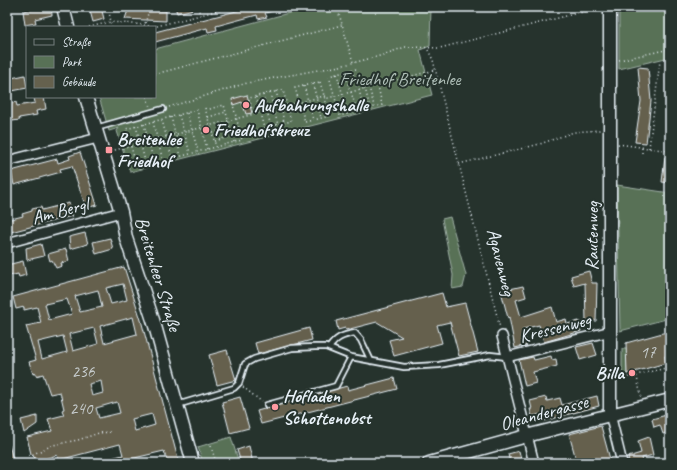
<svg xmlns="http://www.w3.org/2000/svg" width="677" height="470" viewBox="0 0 677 470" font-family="Caveat,sans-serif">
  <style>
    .green { fill: #587156; stroke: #a0b1a7 }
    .building { fill: #65614e; stroke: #e8f1f8; fill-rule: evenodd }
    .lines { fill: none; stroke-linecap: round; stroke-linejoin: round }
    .lane-casing { stroke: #e8f1f8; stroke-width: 8 }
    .street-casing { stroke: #e8f1f8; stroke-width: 12 }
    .secondary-casing { stroke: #e8f1f8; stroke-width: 15 }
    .path { stroke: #e8f1f8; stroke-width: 1.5; stroke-dasharray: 1 3; stroke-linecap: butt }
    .lane { stroke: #26332d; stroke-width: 4.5 }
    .street { stroke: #26332d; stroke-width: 9 }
    .secondary { stroke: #26332d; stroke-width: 12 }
    .poi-dot { fill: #ff9aa2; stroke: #26332d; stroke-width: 1.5 }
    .labels { text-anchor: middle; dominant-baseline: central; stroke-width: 4; stroke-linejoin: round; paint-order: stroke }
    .number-label { font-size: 17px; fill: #c7cdce }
    .park-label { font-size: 19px; fill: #aebeb7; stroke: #26332d }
    .poi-label { font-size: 19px; font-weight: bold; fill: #e8f1f8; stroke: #26332d; text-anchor: start }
    .street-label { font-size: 19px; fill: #e8f1f8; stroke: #26332d }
  </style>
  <rect width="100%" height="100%" fill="#26332d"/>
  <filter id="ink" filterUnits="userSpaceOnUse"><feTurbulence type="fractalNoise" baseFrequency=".025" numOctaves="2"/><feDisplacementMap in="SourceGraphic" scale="8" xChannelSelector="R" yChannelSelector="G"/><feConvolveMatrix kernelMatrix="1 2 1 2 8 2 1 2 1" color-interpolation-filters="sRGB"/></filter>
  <g filter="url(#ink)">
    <path class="green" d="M311,7H431L430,46L420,50L432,95L130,172L117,131L119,128L109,131L99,97H155V49Z
      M619,7H670V57L619,69Z
      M617,185L670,193V318L620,331Z
      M450,217L466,275L463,287L452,289L453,275L442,219Z
      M622,349H627V374L622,377Z
      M231,437L239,463H230L229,461L203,463L198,447Z"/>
    <path class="building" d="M51,7L52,15L35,19L36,23L25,25L23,11Z
      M89,7H101L104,19L93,22Z
      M129,7H140L139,10L166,11V21L125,19Z
      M175,7H194V9L177,13Z
      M252,7H280L281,9L265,13L267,17L258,19L257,15L216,26L217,30L208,32L207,28L155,42V32Z
      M638,67L648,68L651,101L646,143L635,142L641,101Z
      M25,75L27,88L7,92V79Z
      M247,95L252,113L246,114L242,102L233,105L232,99Z
      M34,97H44L46,109L36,111L37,115L19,118L20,120L12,121L11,116L7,117V110L10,109L9,104L16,102L17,106L35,103Z
      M80,152L97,205L86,208L72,166L60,169L61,172L14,185L11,171L57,159L58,163L70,159L69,156Z
      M665,157L670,158V183L662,182Z
      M69,203L72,216L7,233V220L23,216L22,214L32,211V209L41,207L42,210Z
      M85,233L88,244L70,249L69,237Z
      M110,238L113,249L96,254L93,242Z
      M41,244L44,256L27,260L26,248Z
      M66,249L69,261L61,263L62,266L56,268L52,260L50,261L48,254Z
      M23,261L26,275L19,277L18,274L9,276L7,265Z
      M124,267L141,320L179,463H168L164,451L122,461V463H99V461L123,455L120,444L59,460L57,455L38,461L31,454L27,437L52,431L48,419L64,415L62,410L64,409L60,392L50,394L43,374L36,376V373L33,374L29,362L36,360L26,326L41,323L37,307L24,310V307L16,309L13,297ZM123,284L127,300L111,304L106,288ZM98,290L102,307L80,312L75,296ZM67,299L72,314L49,320L45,304ZM133,317L137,334L104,343L100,326ZM94,328L98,344L73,351L69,334ZM63,336L67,352L42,359L38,342ZM101,381L103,393L92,396L89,384ZM117,402L120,413L99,418L96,408ZM152,414L155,425L135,431L132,419Z
      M589,271L592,283H597L596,321H586L585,283L574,286L571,276Z
      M523,286L526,297L516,300L521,317L552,307L556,322L566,319L567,324L579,321L581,331L544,342L539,325L523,329L527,345L515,348L509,317L508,318L501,291Z
      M442,293L446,307L465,303L478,352L459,356L450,322L437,325L442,343L394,356L389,340L402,337L377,322L346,330L345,328L338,330L336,321Z
      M309,328L312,340L258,354L255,343Z
      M670,331V355L665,356L666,363L627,374L626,343Z
      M593,343L597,355L580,360L576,347Z
      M227,350L236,380L217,385L209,355Z
      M551,356L552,360L556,359L557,366L533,372L536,383L525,386L519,360L533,357L534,360Z
      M394,378L397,389L261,424L257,411L347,386L348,390Z
      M597,396L599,406L544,421L542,414L532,416L530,409H532L530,401L546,397L547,401L560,398L562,405Z
      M240,397L249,428L230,433L222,402Z
      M670,414V420L665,421L668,432L663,434L660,425L654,427L652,419Z
      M37,416V424L24,433L21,420Z
      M601,426L611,463H577L569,434Z
      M649,437L653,455L642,458L643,463H629L628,457L641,453L638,441Z
      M9,445L14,463H7V446Z
      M249,446L253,463H241L237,450Z
      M519,451L522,463H510L508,454Z"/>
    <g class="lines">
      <g class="lane-casing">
        <path id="lane" d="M96,128L163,109
          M329,348C336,338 342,335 355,333L361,340L371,361
          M177,405L234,388L239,383L245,364L254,359L292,348L315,347H326L351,357L404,367L439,365L490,355L507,357
          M267,405L336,386L351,357"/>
      </g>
      <g class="street-casing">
        <path id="street" d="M7,161L98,138
          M7,243L121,212
          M502,336L534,463
          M507,357L611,331
          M610,414L622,463"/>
      </g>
      <g class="secondary-casing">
        <path id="secondary" d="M63,7L68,27
          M86,97L121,212L126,238L155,326L193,463
          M610,414V7
          M429,463L534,434L670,400"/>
      </g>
      <path class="path" d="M108,7L112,27
        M198,7L200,15
        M337,7L353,62
        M146,22L149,27
        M89,27L111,22L145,25
        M144,27L150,7
        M153,27L232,7
        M428,50L433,60L500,328
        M619,60L670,49
        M356,69L329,76L340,116L382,105L378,86
        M352,70L358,89
        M345,72L350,91
        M155,74L342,25
        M337,74L348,114
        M320,82L330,116L305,122L295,88Z
        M313,84L321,118
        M304,86L313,120
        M369,87L374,106
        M365,88L370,108
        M359,90L364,109
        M276,91L280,107
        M351,92L357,111
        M270,93L274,109
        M263,95L267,110
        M147,97L150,107
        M256,97L260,112
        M169,107L247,83L340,66L380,56L405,47L440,48L598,8
        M205,108L216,147
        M206,110L224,105L234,142
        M282,112L284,123
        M187,113L198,151
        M275,114L278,125
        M179,115L190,153
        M268,116L271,126
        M171,117L181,156
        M208,117L226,112
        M261,117L264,128
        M162,120L172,158
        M153,122L163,161
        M144,124L154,163
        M136,126L146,165
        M213,133L230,129
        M241,134L291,121L283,90L249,98L253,113
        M215,141L232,136
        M618,144L670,151
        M649,148L660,61
        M207,149L197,110L126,129L137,168L242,140L232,101
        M111,151L324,96L328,98L435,70
        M642,153V147
        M459,164L540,144L574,132L600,130
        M636,372L641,397
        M620,379L670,367
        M243,387L262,402
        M211,446L216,463
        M29,456L53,445L78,440L99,433L111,432"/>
      <use href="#lane" class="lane"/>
      <use href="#street" class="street"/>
      <use href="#secondary" class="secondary"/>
    </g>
  </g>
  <g class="poi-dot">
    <circle cx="246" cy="105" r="4"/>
    <circle cx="206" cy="130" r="4"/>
    <rect x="105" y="146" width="8" height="8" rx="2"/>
    <circle cx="632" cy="373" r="4"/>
    <circle cx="275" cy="407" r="4"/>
  </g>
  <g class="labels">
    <g class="number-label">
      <text x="648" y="352">17</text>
      <text x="83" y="371">236</text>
      <text x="81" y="408">240</text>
    </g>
    <g class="park-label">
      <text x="400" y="79">Friedhof Breitenlee</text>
    </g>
    <g class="poi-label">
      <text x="254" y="105">Aufbahrungshalle</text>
      <text x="214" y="130">Friedhofskreuz</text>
      <text x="117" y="139">Breitenlee<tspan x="117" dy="22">Friedhof</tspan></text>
      <text x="624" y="373" text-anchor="end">Billa</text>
      <text x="283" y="396">Hofladen<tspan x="283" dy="22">Schottenobst</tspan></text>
    </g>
    <g class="street-label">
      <text transform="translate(60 211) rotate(-15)">Am Bergl</text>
      <text transform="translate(592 236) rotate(-90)">Rautenweg</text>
      <text transform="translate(501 262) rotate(76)">Agavenweg</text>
      <text transform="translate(158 274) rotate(73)">Breitenleer Straße</text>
      <text transform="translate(555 328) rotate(-14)">Kressenweg</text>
      <text transform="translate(544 413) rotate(-15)">Oleandergasse</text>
    </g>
  </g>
  <rect width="677" height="470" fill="none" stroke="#26332d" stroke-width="24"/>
  <rect x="12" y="12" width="653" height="446" fill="none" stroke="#e8f1f8" stroke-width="1.5" filter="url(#ink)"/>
  <rect x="26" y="26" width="130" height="72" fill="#26332d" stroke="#747f7e"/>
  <rect x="34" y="39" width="20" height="6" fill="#26332d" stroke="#747f7e"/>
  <text x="62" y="46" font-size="12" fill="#e8f1f8">Straße</text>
  <rect x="34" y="56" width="20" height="12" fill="#587156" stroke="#747f7e"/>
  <text x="62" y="66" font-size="12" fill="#e8f1f8">Park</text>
  <rect x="34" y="76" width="20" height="12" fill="#65614e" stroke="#747f7e"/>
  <text x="62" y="86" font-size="12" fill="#e8f1f8">Gebäude</text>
</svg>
